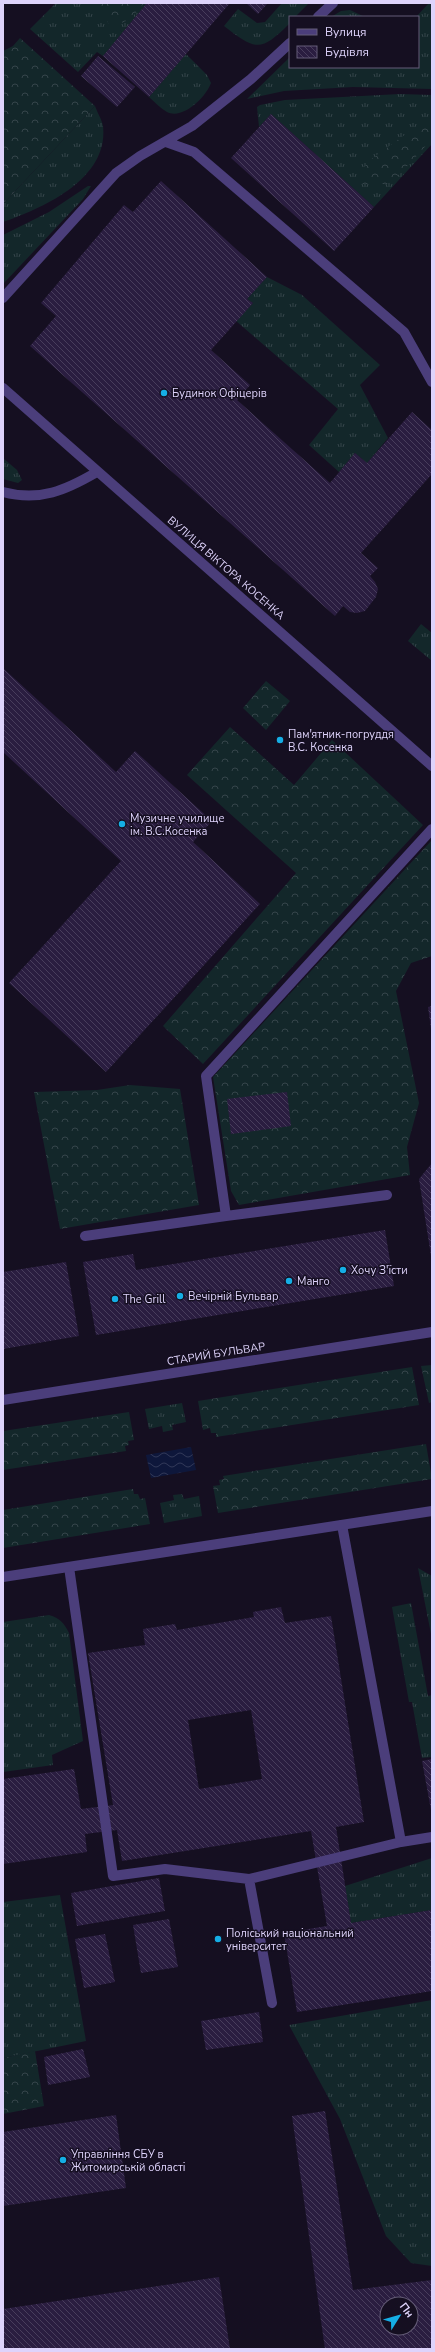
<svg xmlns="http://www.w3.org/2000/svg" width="435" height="2352" viewBox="0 0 435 2352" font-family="'Nunito Sans',sans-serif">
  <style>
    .grass { fill: url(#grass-tufts) }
    .forest { fill: url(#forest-crowns) }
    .water { fill: url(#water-waves) }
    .building { fill: url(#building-back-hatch); fill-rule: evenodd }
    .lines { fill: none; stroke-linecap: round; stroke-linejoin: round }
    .service { stroke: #4b3e7b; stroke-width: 10 }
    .minor { stroke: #4b3e7b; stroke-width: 10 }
    .poi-dot { fill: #15aee5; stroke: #150f21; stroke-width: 1.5 }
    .labels { text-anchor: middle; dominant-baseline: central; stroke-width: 3; stroke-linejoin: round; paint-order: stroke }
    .poi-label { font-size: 11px; fill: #ded3fb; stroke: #150f21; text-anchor: start }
    .street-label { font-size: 11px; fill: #ded3fb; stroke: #150f21 }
  </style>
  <defs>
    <pattern id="grass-tufts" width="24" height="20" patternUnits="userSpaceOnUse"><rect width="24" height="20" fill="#13272a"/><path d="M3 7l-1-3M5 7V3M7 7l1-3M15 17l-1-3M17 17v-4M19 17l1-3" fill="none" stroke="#35454a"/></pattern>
    <pattern id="forest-crowns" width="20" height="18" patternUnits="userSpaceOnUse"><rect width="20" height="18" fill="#13272a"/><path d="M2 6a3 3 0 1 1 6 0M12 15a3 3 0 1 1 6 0" fill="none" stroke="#35454a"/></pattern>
    <pattern id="water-waves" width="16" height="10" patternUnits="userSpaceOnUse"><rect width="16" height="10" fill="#0e173b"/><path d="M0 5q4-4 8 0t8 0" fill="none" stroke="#313858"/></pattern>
    <pattern id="building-back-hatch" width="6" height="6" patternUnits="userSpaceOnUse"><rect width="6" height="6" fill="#2a1d40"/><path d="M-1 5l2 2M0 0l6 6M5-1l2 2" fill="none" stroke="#483d5c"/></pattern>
  </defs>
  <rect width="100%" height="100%" fill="#150f21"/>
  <path class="grass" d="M56,3H147L103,56L97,52L78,72L30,29Z
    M282,3H309L295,17H290V23C261,52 256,51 224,26L238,9L257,23L265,22Z
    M429,3H432V89L353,87L284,91L247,99L290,57V67H418V17H416Z
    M350,10L365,17H331L341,11Z
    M186,54L207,75L211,83C206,97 183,120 167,112C160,108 155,102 149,97Z
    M400,94L432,95V144L374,207L271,114L259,127L257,107L260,105L285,100Z
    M95,106C97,112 102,120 103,126C109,179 43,208 3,222V204Z
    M88,186H91L83,199L3,284V235L49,212Z
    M267,277L302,295L380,365L360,385L388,438L367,463L355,453L339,472L309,445L338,409L236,321L253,303L247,299Z
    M3,458L17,470L22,480L18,483L3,479Z
    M421,624L432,633V661L408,641Z
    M182,1403L186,1422L172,1425L173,1430L163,1432L162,1426L149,1429L145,1409Z
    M182,1494L184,1499L199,1496L202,1516L164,1523L160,1503L174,1500L173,1495Z
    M418,1568L432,1576V1639Z
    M411,1603L428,1696L432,1695V1757L422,1758L412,1702H409L392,1607Z
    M49,1615C60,1618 64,1623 69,1633L83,1741L52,1755L53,1765L3,1772V1622Z
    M432,1858V1910L351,1923L345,1886Z
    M60,1895L86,2041L3,2058V1902Z
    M432,2000V2266L411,2263L386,2236L340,2119L289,2025Z"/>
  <path class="forest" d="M95,3H144C133,17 127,25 109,24Z
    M20,38L95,106L3,204V51L13,46Z
    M432,115V139L402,172L387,184H360L359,174L370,160Z
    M266,681L290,701L266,730L243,708Z
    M230,727L294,785L332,740L423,825L203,1064L163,1026L296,873L187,775Z
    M432,840V956L411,963L396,991L419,1103L407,1147L410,1175L239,1205L231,1191L213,1077Z
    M130,1085L180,1089L199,1205L60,1229L34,1092L97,1090Z
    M432,1365V1402L429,1403L421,1366Z
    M412,1367L419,1405L216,1437V1433H211L210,1428L203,1430L198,1401Z
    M129,1412L134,1440L128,1441L129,1445L125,1446L126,1451L3,1470V1431Z
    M426,1444L432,1479L218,1513L213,1486L220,1485L219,1480L224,1479L223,1476Z
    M133,1489L134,1494H138L140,1499L145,1498L150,1524L3,1548V1510Z
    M35,2051L44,2106L3,2114V2058Z"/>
  <path class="water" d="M191,1447L196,1470L151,1478L146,1455Z"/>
  <path class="building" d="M147,3H230L149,97L103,56Z
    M246,3H268L258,14Z
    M98,56L135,87L117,107L81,76Z
    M271,114L374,207L334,251L231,158Z
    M161,181L267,277L247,299L253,303L211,350L250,385L237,400L330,483L355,453L367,463L412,412L432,430V474L361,553L378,568L370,576L375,582L378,589L376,597L365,611L357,613L350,612L343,606L335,616L30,346L56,316L41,303L124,205L133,212Z
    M3,668L116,772L135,751L212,821L193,842L260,904L106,1072L9,983L121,861L3,752Z
    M432,1006V1029H431L428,1007Z
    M287,1092L291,1126L231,1134L227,1099Z
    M432,1163V1256H431L419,1179Z
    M385,1230L394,1286L96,1335L83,1262L133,1254L136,1270Z
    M66,1262L79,1336L3,1349V1272Z
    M281,1607L285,1623L331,1616L364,1822L336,1827L351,1923L432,1910V1991L297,2012L284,1933L327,1926L311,1831L122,1861L117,1830L85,1834L87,1852L3,1864V1779L74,1769L81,1809L113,1805L88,1653L145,1645L143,1629L175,1624L177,1630L254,1617L253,1612ZM251,1710L262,1779L199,1789L188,1720Z
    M432,1759V1809L431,1810L422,1761Z
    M159,1878L165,1911L77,1926L71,1893Z
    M169,1919L178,1967L141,1973L133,1925Z
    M105,1934L115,1982L84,1988L75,1939Z
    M259,2012L263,2042L206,2050L201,2021Z
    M83,2049L90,2077L48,2085L44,2057Z
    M325,2111L353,2290L432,2280V2349H325L292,2116ZM387,2304H411V2328H387Z
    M116,2115L126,2188L3,2206V2132Z
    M219,2277L230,2349H3V2309Z"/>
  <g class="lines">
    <path class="service" d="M318,17L333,3
      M166,142L194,152L404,332L432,382
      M3,298L116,173L140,156L192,126L251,79L290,43
      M3,492C40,502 66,490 97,472
      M387,1195L226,1216L206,1076L432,829
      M85,1236L226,1216
      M342,1525L401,1842L432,1837
      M69,1567L113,1876L165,1869L249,1879
      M272,2003L249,1879L401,1842"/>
    <path class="minor" d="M3,388L432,766
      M3,1400L432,1332
      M3,1577L432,1511"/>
  </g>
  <g class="poi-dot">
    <circle cx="164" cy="393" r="4"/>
    <circle cx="280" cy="740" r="4"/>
    <circle cx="122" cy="824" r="4"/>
    <circle cx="343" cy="1270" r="4"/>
    <circle cx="289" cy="1281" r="4"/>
    <circle cx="180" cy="1296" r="4"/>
    <circle cx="115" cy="1299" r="4"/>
    <circle cx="218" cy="1939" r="4"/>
    <circle cx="63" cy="2160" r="4"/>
  </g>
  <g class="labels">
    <g class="poi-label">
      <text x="172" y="393">Будинок Офіцерів</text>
      <text x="288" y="734">Пам'ятник-погруддя<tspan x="288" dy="13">В.С. Косенка</tspan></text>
      <text x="130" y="818">Музичне училище<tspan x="130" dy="13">ім. В.С.Косенка</tspan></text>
      <text x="351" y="1270">Хочу З'їсти</text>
      <text x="297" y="1281">Манго</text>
      <text x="188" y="1296">Вечірній Бульвар</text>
      <text x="123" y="1299">The Grill</text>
      <text x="226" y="1933">Поліський національний<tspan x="226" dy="13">університет</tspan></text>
      <text x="71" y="2154">Управління СБУ в<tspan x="71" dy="13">Житомирській області</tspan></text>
    </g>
    <g class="street-label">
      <text transform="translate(226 568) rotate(41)">ВУЛИЦЯ ВІКТОРА КОСЕНКА</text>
      <text transform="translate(216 1354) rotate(-9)">СТАРИЙ БУЛЬВАР</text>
    </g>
  </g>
  <rect width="435" height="2352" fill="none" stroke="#ded3fb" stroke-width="8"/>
  <rect x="289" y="16" width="130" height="52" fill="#150f21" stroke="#655d78"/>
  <rect x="297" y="29" width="20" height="6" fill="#4b3e7b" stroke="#655d78"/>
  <text x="325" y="36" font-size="12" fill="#ded3fb">Вулиця</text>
  <rect x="297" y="46" width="20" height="12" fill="url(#building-back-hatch)" stroke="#655d78"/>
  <text x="325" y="56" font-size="12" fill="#ded3fb">Будівля</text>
  <g transform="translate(399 2316) rotate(53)"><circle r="19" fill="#150f21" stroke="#655d78"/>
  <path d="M0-3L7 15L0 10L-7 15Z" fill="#15aee5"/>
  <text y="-6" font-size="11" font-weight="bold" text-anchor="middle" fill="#ded3fb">Пн</text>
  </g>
</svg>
